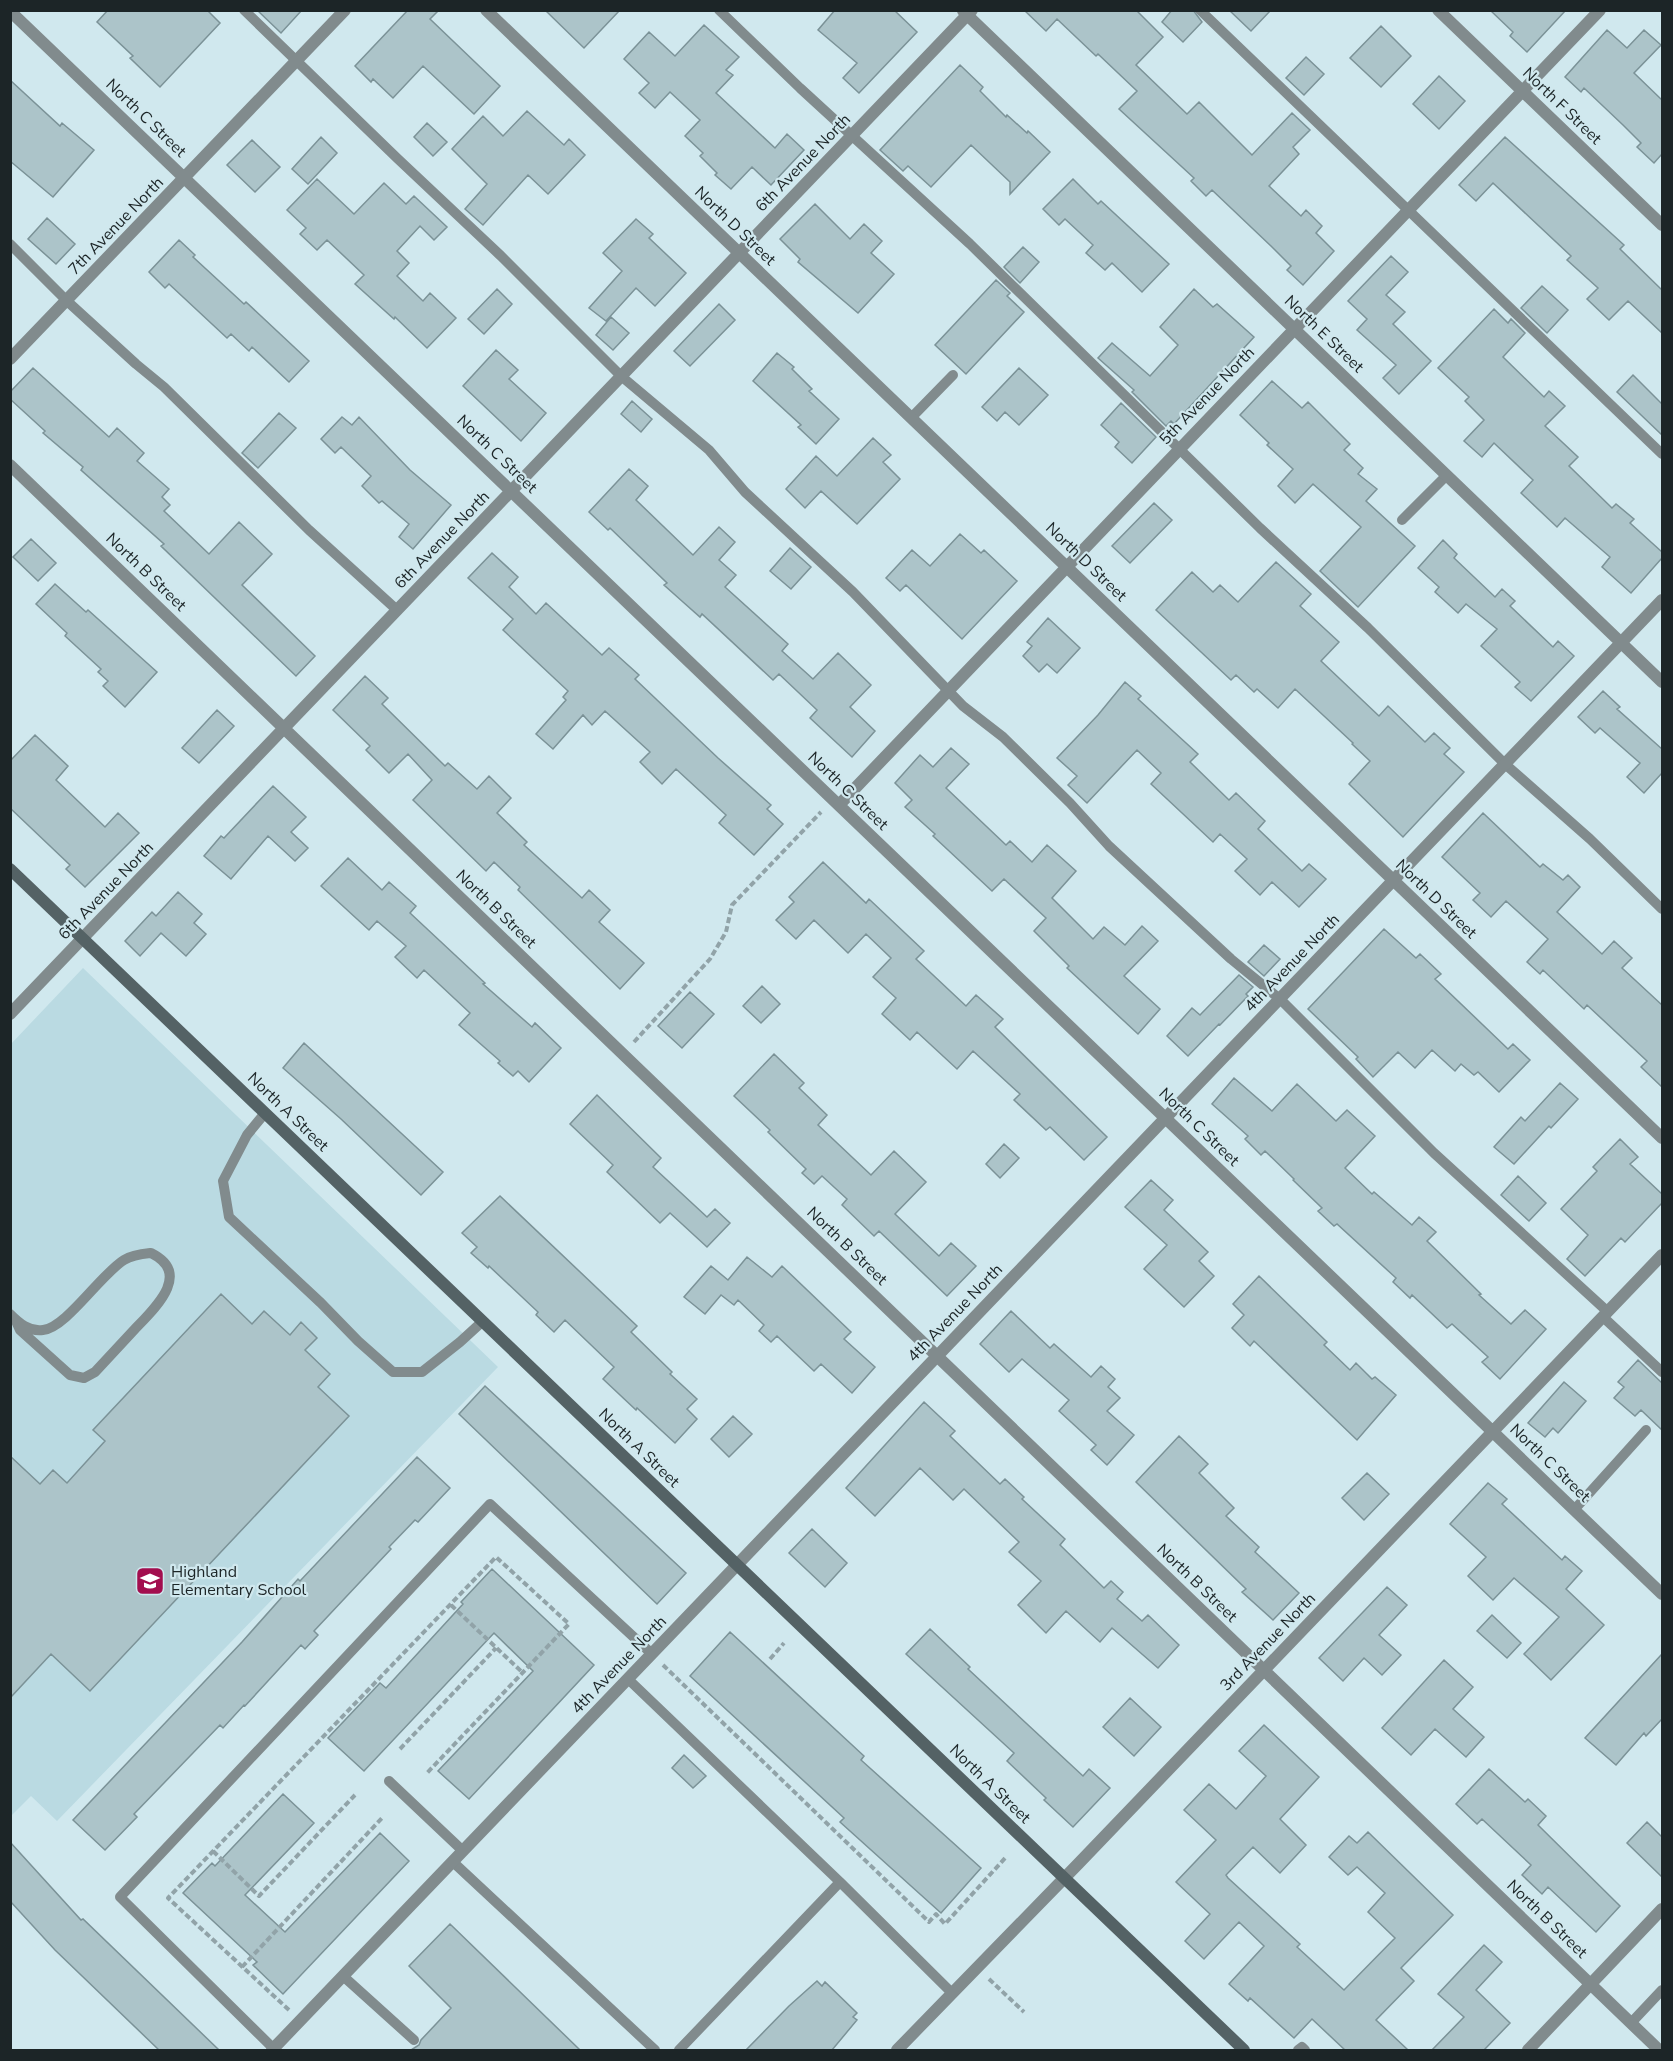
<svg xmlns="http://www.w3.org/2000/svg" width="1673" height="2061" viewBox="0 0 1673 2061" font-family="'Nunito Sans',sans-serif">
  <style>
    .built { fill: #badae2 }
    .building { fill: #acc4c9; stroke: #7b9297; stroke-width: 1.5 }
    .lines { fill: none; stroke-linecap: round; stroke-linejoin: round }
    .path { stroke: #91a3a8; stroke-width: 4; stroke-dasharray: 6 3; stroke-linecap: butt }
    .lane { stroke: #818b8d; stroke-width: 10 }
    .street { stroke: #818b8d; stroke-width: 12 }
    .secondary { stroke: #546265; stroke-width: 12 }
    .labels { text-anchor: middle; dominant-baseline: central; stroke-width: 4.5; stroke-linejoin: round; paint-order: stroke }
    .street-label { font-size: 16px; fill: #1c2527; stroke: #d0e8ee }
    .poi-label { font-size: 16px; fill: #1c2527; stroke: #d0e8ee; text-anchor: start }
  </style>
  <rect width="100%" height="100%" fill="#d0e8ee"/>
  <path class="built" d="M83,968L498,1367L57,1821L31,1796L11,1816V1044Z"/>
  <path class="building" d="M108,10H207L220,23L160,87L130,58L133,56L97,22Z
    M257,10H302L281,33Z
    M408,10H439L430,19L500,86L474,114L423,66L393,98L373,79L371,82L355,66Z
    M545,10H620L584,48Z
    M835,10H894L917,32L859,93L843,78L857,63L818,30Z
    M1024,10H1136L1163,37L1136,65L1187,114L1199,102L1252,155L1292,113L1310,130L1293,147L1299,154L1269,186L1301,216L1306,210L1322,226L1316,233L1334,251L1303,285L1287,270L1291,266L1272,247L1212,190L1206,196L1191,181L1194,178L1119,109L1137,91L1098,54L1096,56L1057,19L1046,31Z
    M1172,10H1193L1202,22L1183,42L1162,22Z
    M1229,10H1271L1251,31Z
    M1490,10H1566L1527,52L1510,36L1513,32Z
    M704,25L739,57L726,70L733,75L716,93L775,148L787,134L804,150L771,185L752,167L731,189L715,175L717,173L700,156L703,153L685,136L700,120L670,92L655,108L639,93L649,83L624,59L649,32L675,56Z
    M1381,26L1411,56L1381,87L1350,58Z
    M1607,30L1627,48L1644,30L1661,45L1634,73L1662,100V154L1654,163L1637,147L1641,143L1623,125L1584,88L1581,92L1565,77Z
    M1306,57L1324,74L1304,95L1286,78Z
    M960,65L983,87L980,91L1006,117L1007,115L1027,133L1028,131L1050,152L1010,194V182L971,145L931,187L908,166L903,171L880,150Z
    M1439,76L1465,101L1439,129L1413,104Z
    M10,80L60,126L62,123L94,150L53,197L10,161Z
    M527,111L564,145L569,139L585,155L548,194L528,175L483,225L465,209L487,184L452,149L483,116L503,136Z
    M427,123L447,142L433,156L414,137Z
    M321,137L337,153L308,184L292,169Z
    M1505,137L1624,245L1620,249L1662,290V333L1628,301L1609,320L1587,299L1598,288L1567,260L1571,256L1493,183L1476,201L1459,185Z
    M252,140L280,167L255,192L227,165Z
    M317,179L354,214L384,183L406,204L414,196L447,227L434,240L420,226L397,251L409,263L397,276L423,301L430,293L456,318L427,348L395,317L394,319L355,284L364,275L327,240L317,250L300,234L306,228L287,210Z
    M1073,179L1098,204L1101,201L1169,264L1142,292L1112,263L1105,270L1086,253L1093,245L1065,219L1059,225L1043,209Z
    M815,204L850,239L864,224L882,241L871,253L894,274L858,313L798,262L800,259L780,239Z
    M47,218L75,244L56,264L28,239Z
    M636,219L653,234L649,238L686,273L655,306L636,288L606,321L589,308L622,271L603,253Z
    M179,240L195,255L193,257L244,304L246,302L309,361L289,382L252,347L249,351L231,334L227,338L169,284L165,288L149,272Z
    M1023,247L1039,262L1020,283L1004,267Z
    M1391,256L1408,272L1386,295L1405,312L1393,324L1431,361L1399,394L1383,378L1396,365L1357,330L1367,319L1348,301Z
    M996,280L1010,293L1007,296L1024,312L966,374L935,345Z
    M1542,286L1568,310L1547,333L1521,308Z
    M497,289L512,304L484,334L468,319Z
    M1194,289L1213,307L1217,304L1254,337L1174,424L1171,421L1166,426L1132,392L1134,390L1098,358L1112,343L1150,376L1178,345L1160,327Z
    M719,304L735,320L690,366L674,351Z
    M1494,309L1508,323L1511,319L1525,333L1503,357L1544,397L1549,391L1565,406L1545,426L1578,457L1569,466L1612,508L1616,504L1634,519L1630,523L1662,552V558L1631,593L1602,567L1610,557L1565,518L1557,527L1521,493L1533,480L1494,443L1482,457L1464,441L1484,420L1465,401L1469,397L1438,368Z
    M611,317L629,333L613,350L596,335Z
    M496,350L518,370L509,379L546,413L521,441L463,386Z
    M777,353L794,367L792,369L812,389L809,391L839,419L816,444L798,427L801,425L753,381Z
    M33,368L109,437L117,428L144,453L137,461L169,489L162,497L170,505L164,511L209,554L239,522L272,554L242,585L315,656L296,676L161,546L164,544L81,470L83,467L43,433L45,431L10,399V392Z
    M1019,368L1048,395L1019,425L1005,412L997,421L982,407Z
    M1633,375L1662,404V435L1617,392Z
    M1272,381L1302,408L1308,402L1350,444L1344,450L1363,468L1358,474L1377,489L1366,501L1415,546L1358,607L1320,571L1361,527L1313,484L1295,503L1278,486L1293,469L1267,445L1269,443L1240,415Z
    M632,401L652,419L641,432L621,414Z
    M1121,403L1156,437L1132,463L1115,447L1119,442L1101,425Z
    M279,413L296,428L258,468L242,453Z
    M342,417L352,425L359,417L410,470L451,505L413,549L399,537L409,524L382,501L379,503L362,486L371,476L341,447L335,453L321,439Z
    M873,438L891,455L883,462L900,479L857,524L821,491L805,508L786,489L816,456L837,476Z
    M629,469L648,486L636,500L693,555L719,527L735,542L719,560L736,575L725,587L788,644L782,651L813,679L838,653L871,685L850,707L875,731L852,757L810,718L817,710L779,674L773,680L702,614L700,617L683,602L664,585L667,583L610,528L608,530L589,512Z
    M1154,503L1172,520L1130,563L1112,546Z
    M960,534L981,553L984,550L1017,581L962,639L906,585L900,591L886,578L912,550L930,566Z
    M31,539L56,563L38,581L13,557Z
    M1443,540L1457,554L1454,558L1495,597L1502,589L1515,601L1510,606L1553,647L1558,641L1574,656L1531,701L1515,687L1520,682L1481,646L1497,629L1466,604L1458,613L1435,592L1439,587L1418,568Z
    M790,548L811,567L791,589L770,571Z
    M492,553L518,577L509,587L536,614L546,603L602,655L609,648L639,675L635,679L718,758L771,805L767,809L783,824L754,855L719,823L726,815L676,769L662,784L640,762L650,752L605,711L592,725L583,715L553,749L536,734L566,700L563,697L568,691L503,630L513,619L468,578Z
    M1276,562L1311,594L1300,606L1339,642L1321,661L1379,716L1388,706L1425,742L1434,733L1450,748L1444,754L1464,772L1403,837L1349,784L1370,761L1352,744L1353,743L1295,689L1278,708L1257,689L1254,692L1236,675L1231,680L1156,610L1192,572L1213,592L1220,585L1238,602Z
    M55,584L86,612L88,610L157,672L125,707L103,686L108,681L98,672L101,669L65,636L67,633L36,604Z
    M1048,618L1080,648L1057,673L1047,664L1039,672L1023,656L1032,646L1027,642Z
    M365,676L388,698L382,704L445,766L448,763L477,789L489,776L511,798L497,813L527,842L524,845L582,898L589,890L610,910L599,922L644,963L620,989L518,890L520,887L494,862L486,871L413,800L432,780L408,754L389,773L366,750L370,746L333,710Z
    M1125,682L1141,696L1138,699L1198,754L1190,762L1229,800L1236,793L1265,821L1258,829L1302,871L1309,864L1326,879L1299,907L1272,882L1260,895L1235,871L1247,859L1220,834L1213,842L1151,784L1161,773L1137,750L1087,803L1068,785L1077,776L1057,758L1098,715Z
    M1603,691L1620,707L1617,709L1662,749V773L1644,793L1627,777L1640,763L1600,728L1595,733L1578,717Z
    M217,710L234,726L199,763L182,748Z
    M35,735L68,766L56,780L105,827L118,813L139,833L85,887L66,869L70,865L10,808V761Z
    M951,748L969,764L946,788L1006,845L1010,841L1032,862L1047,845L1076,871L1052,898L1093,939L1104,927L1125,945L1142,926L1158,941L1124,976L1160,1009L1138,1034L1067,968L1069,966L1034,931L1046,918L1004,879L992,891L933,836L935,834L905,807L912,800L895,783L920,755L933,767Z
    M273,786L306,817L291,832L308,848L295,861L268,836L231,879L204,856L221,836L224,838Z
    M1483,813L1540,867L1543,864L1563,880L1568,875L1580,887L1557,912L1602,954L1614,941L1632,958L1622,968L1662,1005V1087L1641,1067L1647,1061L1587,1005L1584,1009L1543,970L1540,974L1527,962L1548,939L1506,901L1491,917L1473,900L1480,893L1442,857Z
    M348,858L382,890L389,882L416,906L410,913L485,983L483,984L532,1027L535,1023L561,1048L529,1082L518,1071L513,1076L498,1063L500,1061L459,1025L470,1013L424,970L417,978L395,957L406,946L377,921L369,930L321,886Z
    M823,862L866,903L869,899L924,951L916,959L966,1006L976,995L1003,1019L995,1027L1107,1137L1084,1160L1050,1127L1046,1130L1014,1100L1020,1094L973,1051L957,1069L917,1032L910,1040L882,1014L896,998L873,977L891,958L866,934L848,953L814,920L796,939L776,920L794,902L789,897Z
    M178,892L202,914L194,923L206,934L186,956L161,933L140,956L125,941L152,912L156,916Z
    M1384,929L1416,958L1420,954L1441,974L1435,979L1508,1049L1513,1044L1530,1060L1499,1092L1478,1072L1474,1075L1461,1064L1455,1071L1432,1050L1415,1068L1398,1052L1373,1077L1356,1059L1358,1057L1308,1009Z
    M1264,945L1280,959L1264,976L1248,962Z
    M1239,975L1253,987L1246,994L1248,996L1220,1025L1219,1024L1188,1056L1167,1036L1192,1008L1200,1015Z
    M762,986L780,1004L761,1023L743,1006Z
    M690,992L714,1014L682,1048L658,1026Z
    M304,1043L443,1172L421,1195L341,1119L283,1068Z
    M774,1054L804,1083L799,1088L827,1115L818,1125L871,1175L894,1151L926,1182L895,1214L939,1256L951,1243L976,1266L947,1296L879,1231L874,1236L842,1205L847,1199L822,1176L814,1184L802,1173L806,1169L768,1132L770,1130L734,1096Z
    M1234,1078L1272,1111L1297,1084L1336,1121L1347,1110L1375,1136L1345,1168L1372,1194L1374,1192L1412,1225L1419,1217L1436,1232L1427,1241L1481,1294L1479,1295L1511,1324L1525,1310L1546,1329L1500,1379L1482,1362L1488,1357L1452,1324L1447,1328L1412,1295L1410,1298L1393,1282L1396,1278L1337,1224L1334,1226L1318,1211L1322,1208L1293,1180L1294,1179L1265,1151L1261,1155L1245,1139L1248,1136L1212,1104Z
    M1560,1083L1578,1099L1551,1128L1549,1126L1514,1164L1494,1147L1521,1117L1525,1121Z
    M597,1095L661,1158L653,1167L707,1217L715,1209L730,1223L707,1247L670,1213L660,1223L607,1172L613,1165L570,1124Z
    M1620,1139L1638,1157L1630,1164L1662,1194V1203L1625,1242L1621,1238L1585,1276L1567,1259L1588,1235L1561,1209L1597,1171L1593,1167Z
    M1004,1144L1019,1158L1000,1178L986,1164Z
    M1518,1176L1546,1203L1529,1221L1501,1195Z
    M1151,1180L1173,1200L1164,1210L1208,1252L1199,1261L1214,1276L1184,1307L1144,1269L1167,1245L1125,1207Z
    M500,1196L637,1326L631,1332L672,1372L670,1374L697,1399L687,1409L697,1419L675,1443L637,1408L636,1410L603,1379L614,1367L565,1320L554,1332L536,1315L538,1312L489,1266L488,1268L471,1253L477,1247L462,1233Z
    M747,1257L772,1277L782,1266L851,1332L844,1339L875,1367L852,1393L821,1364L814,1371L777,1336L771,1342L759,1331L764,1325L738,1300L734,1305L721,1295L705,1314L684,1297L711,1266L728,1280Z
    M1259,1276L1327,1342L1324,1345L1350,1370L1356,1363L1372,1379L1375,1377L1396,1395L1357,1440L1254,1341L1250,1346L1232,1328L1244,1315L1233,1304Z
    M221,1294L252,1324L264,1311L290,1335L301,1322L317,1338L305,1350L330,1374L318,1387L349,1416L90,1691L51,1654L10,1698V1456L40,1484L53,1470L67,1483L105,1441L93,1430Z
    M1011,1311L1050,1348L1054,1344L1091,1377L1101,1366L1115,1379L1108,1387L1120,1398L1107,1411L1134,1435L1107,1465L1091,1450L1096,1445L1059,1411L1069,1400L1022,1359L1009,1372L980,1344Z
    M1638,1360L1662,1383V1430L1641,1410L1635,1416L1614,1398L1624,1387L1618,1382Z
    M1564,1382L1586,1401L1558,1433L1553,1428L1545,1437L1528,1423Z
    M485,1386L686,1573L657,1604L459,1414Z
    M924,1402L955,1431L950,1436L1000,1484L1005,1479L1024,1497L1022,1499L1065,1539L1060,1545L1104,1588L1111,1581L1123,1592L1117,1599L1142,1621L1148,1615L1179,1645L1158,1668L1112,1628L1100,1642L1066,1611L1046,1633L1018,1605L1041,1581L1009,1552L1019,1542L964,1489L953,1500L920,1468L875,1516L846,1488Z
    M733,1416L752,1434L729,1457L711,1439Z
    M1179,1436L1208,1464L1199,1473L1234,1508L1226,1516L1259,1547L1255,1552L1299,1593L1273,1620L1242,1592L1246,1589L1136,1482Z
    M417,1457L450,1488L418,1522L415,1520L389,1547L391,1549L314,1631L318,1635L305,1649L301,1645L245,1706L244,1705L223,1728L220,1725L134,1814L137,1817L105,1850L73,1820L242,1642L298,1579L300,1581Z
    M1367,1473L1389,1494L1364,1520L1342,1498Z
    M1488,1483L1507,1499L1502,1504L1562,1560L1565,1556L1582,1571L1566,1589L1604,1625L1551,1680L1524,1654L1559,1617L1514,1578L1493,1600L1468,1576L1486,1557L1450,1524Z
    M812,1529L847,1563L825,1587L789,1553Z
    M492,1569L594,1665L469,1799L438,1771L533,1671L494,1633L364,1771L328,1738L380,1683L386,1688L463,1604L461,1602Z
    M1387,1587L1407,1605L1379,1635L1401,1655L1382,1675L1364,1658L1343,1681L1319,1658Z
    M1492,1615L1521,1643L1507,1658L1477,1631Z
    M930,1629L970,1667L968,1669L1083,1776L1089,1769L1110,1788L1073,1827L1044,1800L1046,1798L1007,1761L1014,1753L906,1654Z
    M730,1632L864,1756L861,1760L981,1868L941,1913L840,1822L844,1818L690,1676Z
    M1662,1654V1719L1646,1736L1644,1733L1616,1765L1585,1738Z
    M1444,1660L1473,1687L1453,1709L1484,1737L1466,1757L1435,1729L1411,1755L1382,1728Z
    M1130,1698L1161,1727L1134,1756L1103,1727Z
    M1264,1725L1319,1777L1280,1819L1306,1845L1280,1873L1253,1847L1226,1875L1228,1878L1300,1944L1297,1947L1344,1990L1395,1938L1368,1912L1385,1893L1357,1867L1348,1875L1329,1857L1349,1836L1357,1843L1368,1832L1453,1915L1401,1968L1414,1981L1376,2020L1408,2050H1345L1312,2019L1294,2038L1250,1998L1248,2001L1229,1984L1264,1946L1239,1922L1204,1959L1185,1941L1210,1914L1176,1882L1216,1840L1184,1810L1209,1784L1236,1809L1266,1776L1239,1751Z
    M684,1755L706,1776L693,1788L672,1768Z
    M1489,1769L1525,1802L1528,1799L1546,1816L1538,1825L1620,1906L1596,1932L1548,1887L1542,1894L1522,1875L1531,1865L1482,1819L1477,1824L1456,1804Z
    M283,1794L314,1823L245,1895L285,1932L380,1833L409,1861L283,1994L253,1965L257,1962L183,1893L212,1863L215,1866Z
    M1647,1822L1662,1837V1877L1627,1843Z
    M10,1842L81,1920L83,1919L219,2050H159L55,1950L10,1901Z
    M450,1924L580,2050H411L419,2045L421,2040L451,2008L409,1966Z
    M1484,1945L1502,1962L1476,1990L1510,2023L1484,2050H1432L1464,2017L1438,1994Z
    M817,1981L822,1986L825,1982L857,2013L853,2017L857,2020L832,2050H746L789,2006Z"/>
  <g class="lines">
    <path class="path" d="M634,1042L710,959L726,932L732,905L821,812
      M451,1605L523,1673
      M770,1659L784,1643
      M663,1665L929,1922L936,1914L945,1924L1007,1856
      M400,1749L496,1648
      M213,1851L259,1896L355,1795
      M242,1967L382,1818
      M989,1979L1024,2012
      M289,2010L168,1898L496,1557L569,1624L427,1773"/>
    <path class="lane" d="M244,10L398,159L501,256L621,376L709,450L745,492L853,592L963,706L1003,737L1070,803L1109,846L1231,959L1280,999L1434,1153L1608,1312
      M719,10L800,88L970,244L1260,528L1368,628L1505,764L1590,839L1662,909
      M1200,10L1662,454
      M10,244L67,301L136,364L164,387L309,530L397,610
      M911,418L953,375
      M1402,520L1447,475
      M265,1113L247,1135L223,1181L229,1217L321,1303L358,1341L393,1372H422L460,1342L483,1321
      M10,1314C19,1323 29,1332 43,1330C66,1328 101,1274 124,1260C132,1255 142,1254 151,1253C193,1274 154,1309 134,1330C121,1344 108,1358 95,1372L84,1378L70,1375L20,1330L15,1319
      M1603,1317L1662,1372
      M1574,1510L1646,1430
      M628,1679L840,1882L679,2050
      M389,1781L463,1851
      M453,1862L655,2050
      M840,1882L952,1993
      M343,1976L414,2040
      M1631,2023L1662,1990
      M274,2049L120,1897L490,1504L652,1654
      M1298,2050L1302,2047L1305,2050"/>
    <path class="street" d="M486,10L1662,1138
      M1438,10L1662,225
      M10,11L1662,1594
      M963,11L1662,682
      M10,359L345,10
      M10,465L1659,2050
      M839,805L1600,10
      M10,1014L972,10
      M272,2050L1662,600
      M897,2050L1079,1863L1662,1255
      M1528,2050L1662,1909"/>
    <path class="secondary" d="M10,869L1244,2050"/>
  </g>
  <defs>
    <g id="school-square" transform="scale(1.5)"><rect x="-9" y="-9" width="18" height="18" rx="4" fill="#a30e4e" stroke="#d0e8ee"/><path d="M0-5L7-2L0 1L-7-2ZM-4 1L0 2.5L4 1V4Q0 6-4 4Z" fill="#fff"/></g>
  </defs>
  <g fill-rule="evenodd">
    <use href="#school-square" x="150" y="1581"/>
  </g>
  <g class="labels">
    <g class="street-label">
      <text transform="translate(1562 106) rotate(44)">North F Street</text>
      <text transform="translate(146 118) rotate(44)">North C Street</text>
      <text transform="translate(803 163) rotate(-46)">6th Avenue North</text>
      <text transform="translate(116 226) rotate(-46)">7th Avenue North</text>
      <text transform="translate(735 226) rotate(44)">North D Street</text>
      <text transform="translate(1324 334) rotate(44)">North E Street</text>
      <text transform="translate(1207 396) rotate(-46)">5th Avenue North</text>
      <text transform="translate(497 454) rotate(44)">North C Street</text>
      <text transform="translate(442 540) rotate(-46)">6th Avenue North</text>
      <text transform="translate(1086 562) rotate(44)">North D Street</text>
      <text transform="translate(146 572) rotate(44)">North B Street</text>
      <text transform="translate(848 791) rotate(44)">North C Street</text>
      <text transform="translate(106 891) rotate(-46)">6th Avenue North</text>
      <text transform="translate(1436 899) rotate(44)">North D Street</text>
      <text transform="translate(496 909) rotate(44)">North B Street</text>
      <text transform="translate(1292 963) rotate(-46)">4th Avenue North</text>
      <text transform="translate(288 1112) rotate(44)">North A Street</text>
      <text transform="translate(1199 1127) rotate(44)">North C Street</text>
      <text transform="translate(847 1246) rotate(44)">North B Street</text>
      <text transform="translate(955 1313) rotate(-46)">4th Avenue North</text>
      <text transform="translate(639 1448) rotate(44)">North A Street</text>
      <text transform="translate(1550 1463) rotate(44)">North C Street</text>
      <text transform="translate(1197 1583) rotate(44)">North B Street</text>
      <text transform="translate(1268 1642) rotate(-46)">3rd Avenue North</text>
      <text transform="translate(619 1665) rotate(-46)">4th Avenue North</text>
      <text transform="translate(990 1784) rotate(44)">North A Street</text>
      <text transform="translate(1547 1919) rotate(44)">North B Street</text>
    </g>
    <g class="poi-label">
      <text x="171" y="1572">Highland<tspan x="171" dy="18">Elementary School</tspan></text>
    </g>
  </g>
  <rect width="1673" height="2061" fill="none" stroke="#1c2527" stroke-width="24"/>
</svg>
